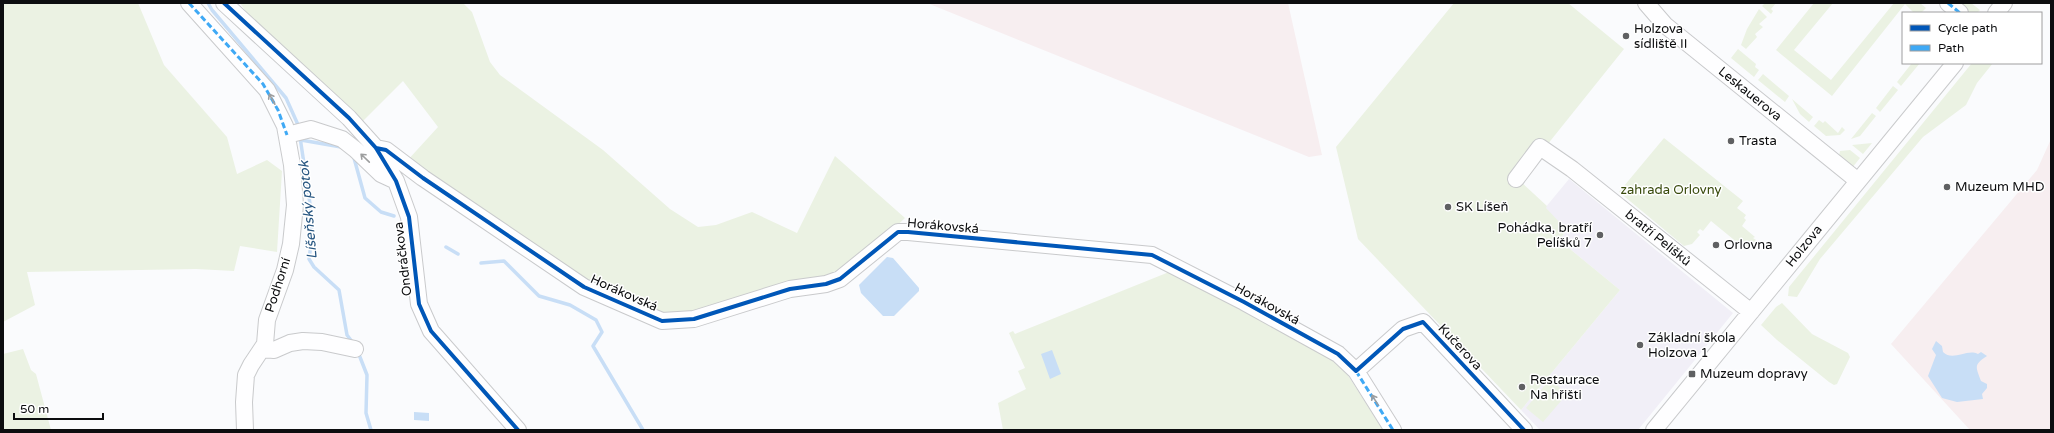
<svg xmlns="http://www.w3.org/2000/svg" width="2054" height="433" viewBox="0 0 2054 433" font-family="'Varela Round',sans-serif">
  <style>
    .industrial { fill: #f7eef0 }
    .education { fill: #f1eff7 }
    .green { fill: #ebf2e3 }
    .water { fill: #c8def6 }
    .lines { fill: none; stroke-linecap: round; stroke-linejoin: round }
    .stream { stroke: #c8def6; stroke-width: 3.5 }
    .minor-casing { stroke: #c9cacc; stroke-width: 18 }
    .minor { stroke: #fefeff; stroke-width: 16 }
    .quiet { stroke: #3fa9f5; stroke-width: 3; stroke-dasharray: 6 3; stroke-linecap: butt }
    .cycleway-casing { stroke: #fff; stroke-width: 6 }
    .cycleway { stroke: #0057b8; stroke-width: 4 }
    .oneway { stroke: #9d9e9f }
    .poi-dot { fill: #5f6062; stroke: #fff; stroke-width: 1.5 }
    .labels { text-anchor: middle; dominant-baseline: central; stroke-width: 3; stroke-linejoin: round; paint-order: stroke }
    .poi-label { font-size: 13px; fill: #0c0d0f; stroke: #fff; text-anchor: start }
    .street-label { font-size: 13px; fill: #0c0d0f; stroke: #fff }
    .park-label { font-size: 13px; fill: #384a0b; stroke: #fff }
    .water-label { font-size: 14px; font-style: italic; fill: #275681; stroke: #fff }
  </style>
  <rect width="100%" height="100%" fill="#fafbfd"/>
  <path class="industrial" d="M927,3H1288L1322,155L1309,157Z
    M2051,139V430H1970L1891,344L2037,170Z"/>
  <path class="education" d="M1569,179L1733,313L1638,430H1540L1521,410L1620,290L1559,240L1567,230L1545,208Z"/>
  <path class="green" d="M3,3H138L164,65L227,137L237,174L267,160L282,171L277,252L240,246L234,271L196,269L27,272L35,305L3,322Z
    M240,3H463L472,12L490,62L500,75L603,150L670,209L698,227L716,225L752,212L797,233L835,156L905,218L851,269L700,314L671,317L587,283L406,162L438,127L403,81L363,121L251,19Z
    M1454,3H1568L1624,49L1519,180L1547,206L1546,208L1567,230L1559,240L1620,290L1521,410L1358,239L1336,147Z
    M1765,3H1776L1771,9L1773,11L1771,14L1762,6Z
    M1814,3H1833L1794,50L1831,80L1894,3H1920L1926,8L1921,13H1914L1905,4L1832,96L1776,50Z
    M1957,3H1971L1980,10L1977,13H1969Z
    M1759,9L1767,17L1759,24L1763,27L1755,34L1757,37L1746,49L1741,45L1747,29Z
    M1738,49L1756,64L1755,67L1759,70L1754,77L1731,58Z
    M1912,63H1920L1901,86L1897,82Z
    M1972,63H1993L1977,83L1966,105L1923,137L1820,259L1797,297L1788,296L1789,287Z
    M1763,74L1789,96L1785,102L1758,80Z
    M1893,86L1898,90L1880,112L1876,108Z
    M1792,99L1813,117L1809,122L1800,114Z
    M1872,113L1876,116L1860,136L1851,139Z
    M1819,120L1823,123L1825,121L1838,133L1842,127L1845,130L1840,135L1826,136L1814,126Z
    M1664,138L1743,201L1737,208L1746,215L1744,218L1746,220L1742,226L1755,237L1753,238L1756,240L1749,248L1746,245L1744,248L1711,221L1703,231L1700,229L1697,232L1700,235L1692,244L1684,246L1619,192Z
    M1872,143L1863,154L1852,145Z
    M1850,150L1860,158L1852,168L1839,156L1840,151Z
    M1174,270L1264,317L1342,366L1383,430H1003L998,403L1026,389L1018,371L1025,368L1009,333L1013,331L1015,334Z
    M1782,303L1812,334L1848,353L1850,357L1837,384L1834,385L1829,382L1777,340L1761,325L1776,307Z
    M23,349L31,370L36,374L51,430H3V354Z
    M1550,379L1567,394L1543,422L1526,408Z"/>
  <path class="water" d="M887,257L893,258L919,288V291L894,316H883L861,293L859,285Z
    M1936,341L1942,346L1943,352C1953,362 1967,348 1978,354L1981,352L1987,356C1973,365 1976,367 1981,381L1987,384V388L1982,394L1983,399L1957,402L1942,398L1928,376L1936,355L1932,349Z
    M1052,350L1061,374L1050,379L1041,354Z
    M414,412L429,413V421L414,420Z"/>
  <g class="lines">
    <path class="stream" d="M208,3L212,10L286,98L299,127
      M300,137L310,204L312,237L309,259L314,267L339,290L347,335L353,343
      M301,140L341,147
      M354,158L365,198L381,212L394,216
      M446,247L458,254
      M481,263L504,261L539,296L570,305L596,320L602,332L593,346L643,430
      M358,352L367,375L366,413L371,430"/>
    <g class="minor-casing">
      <path id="minor" d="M189,3L267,90L285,126L292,165L295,205L291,244L285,270L267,320L265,344L251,365L246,375L244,402L245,430
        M224,3L349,118L376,148L396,181L409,217L419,304L431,331L518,430
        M1646,3L1665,25L1858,181
        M1948,3L1960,13
        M1996,13L2004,3
        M287,135L311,129L342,139L356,150L381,174L394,180
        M376,148L386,150L423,178L584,287L662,321L694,319L790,289L826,284L840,279L898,232H908L1152,255L1244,302L1338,354L1356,371L1393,430
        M1516,179L1540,147L1572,169L1751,312
        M263,349L274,350L290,343L303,341L322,342L355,349
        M1356,371L1403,329L1423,322L1524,430
        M1654,430L1955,63"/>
    </g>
    <use href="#minor" class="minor"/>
    <path class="quiet" d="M189,3L263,84L278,110L287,135
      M1948,3L1960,13
      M1356,371L1393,430"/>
    <g class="cycleway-casing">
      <path id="cycleway" d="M224,3L349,118L376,148L396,181L409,217L419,304L431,331L518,430
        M376,148L386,150L423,178L584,287L662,321L694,319L790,289L826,284L840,279L898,232H908L1152,255L1244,302L1338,354L1356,371L1403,329L1423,322L1524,430"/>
    </g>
    <use href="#cycleway" class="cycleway"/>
  </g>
  <defs><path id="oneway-shaft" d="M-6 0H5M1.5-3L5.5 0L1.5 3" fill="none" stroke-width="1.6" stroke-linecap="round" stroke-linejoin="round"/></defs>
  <g class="oneway">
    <use href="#oneway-shaft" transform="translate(272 99) rotate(-119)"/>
    <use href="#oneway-shaft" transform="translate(365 158) rotate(-136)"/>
    <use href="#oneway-shaft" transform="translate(1375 400) rotate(-122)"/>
  </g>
  <g class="poi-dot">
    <circle cx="1626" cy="36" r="4"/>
    <circle cx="1731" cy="141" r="4"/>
    <circle cx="1947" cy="187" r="4"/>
    <circle cx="1448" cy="207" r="4"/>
    <circle cx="1600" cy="235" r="4"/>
    <circle cx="1716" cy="245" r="4"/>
    <circle cx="1640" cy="345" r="4"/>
    <rect x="1688" y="370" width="8" height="8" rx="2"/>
    <circle cx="1522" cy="387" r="4"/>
  </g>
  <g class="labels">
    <g class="poi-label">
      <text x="1634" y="29">Holzova<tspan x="1634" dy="15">sídliště II</tspan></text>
      <text x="1739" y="141">Trasta</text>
      <text x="1955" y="187">Muzeum MHD</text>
      <text x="1456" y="207">SK Líšeň</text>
      <text x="1592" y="228" text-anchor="end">Pohádka, bratří<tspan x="1592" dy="15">Pelíšků 7</tspan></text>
      <text x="1724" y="245">Orlovna</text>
      <text x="1648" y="338">Základní škola<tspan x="1648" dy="15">Holzova 1</tspan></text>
      <text x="1700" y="374">Muzeum dopravy</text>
      <text x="1530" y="380">Restaurace<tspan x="1530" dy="15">Na hřišti</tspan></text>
    </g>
    <g class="street-label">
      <text transform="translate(1750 94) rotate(39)">Leskauerova</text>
      <text transform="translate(943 226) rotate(5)">Horákovská</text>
      <text transform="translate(1658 238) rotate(39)">bratří Pelíšků</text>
      <text transform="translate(1804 246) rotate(-51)">Holzova</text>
      <text transform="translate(403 259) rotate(-97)">Ondráčkova</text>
      <text transform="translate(278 285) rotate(-72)">Podhorní</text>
      <text transform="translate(624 293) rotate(24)">Horákovská</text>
      <text transform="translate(1267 304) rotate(29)">Horákovská</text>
      <text transform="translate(1460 347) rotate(47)">Kučerova</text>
    </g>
    <g class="park-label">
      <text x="1671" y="190">zahrada Orlovny</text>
    </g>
    <g class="water-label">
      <text transform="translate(308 210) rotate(-95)">Líšeňský potok</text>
    </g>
  </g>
  <rect width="2054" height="433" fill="none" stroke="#0c0d0f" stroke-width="8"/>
  <rect x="1902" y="12" width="140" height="52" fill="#ffffff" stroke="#9e9e9f"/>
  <rect x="1910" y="25" width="20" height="6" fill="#0057b8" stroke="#9e9e9f"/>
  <text x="1938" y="32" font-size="12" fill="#0c0d0f">Cycle path</text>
  <rect x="1910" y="45" width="20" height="6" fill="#3fa9f5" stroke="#9e9e9f"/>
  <text x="1938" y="52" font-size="12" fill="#0c0d0f">Path</text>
  <path d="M14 413v6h89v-6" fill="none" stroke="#0c0d0f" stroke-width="2"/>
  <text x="20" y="413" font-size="12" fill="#0c0d0f" stroke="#ffffff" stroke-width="3" paint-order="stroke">50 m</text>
</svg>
